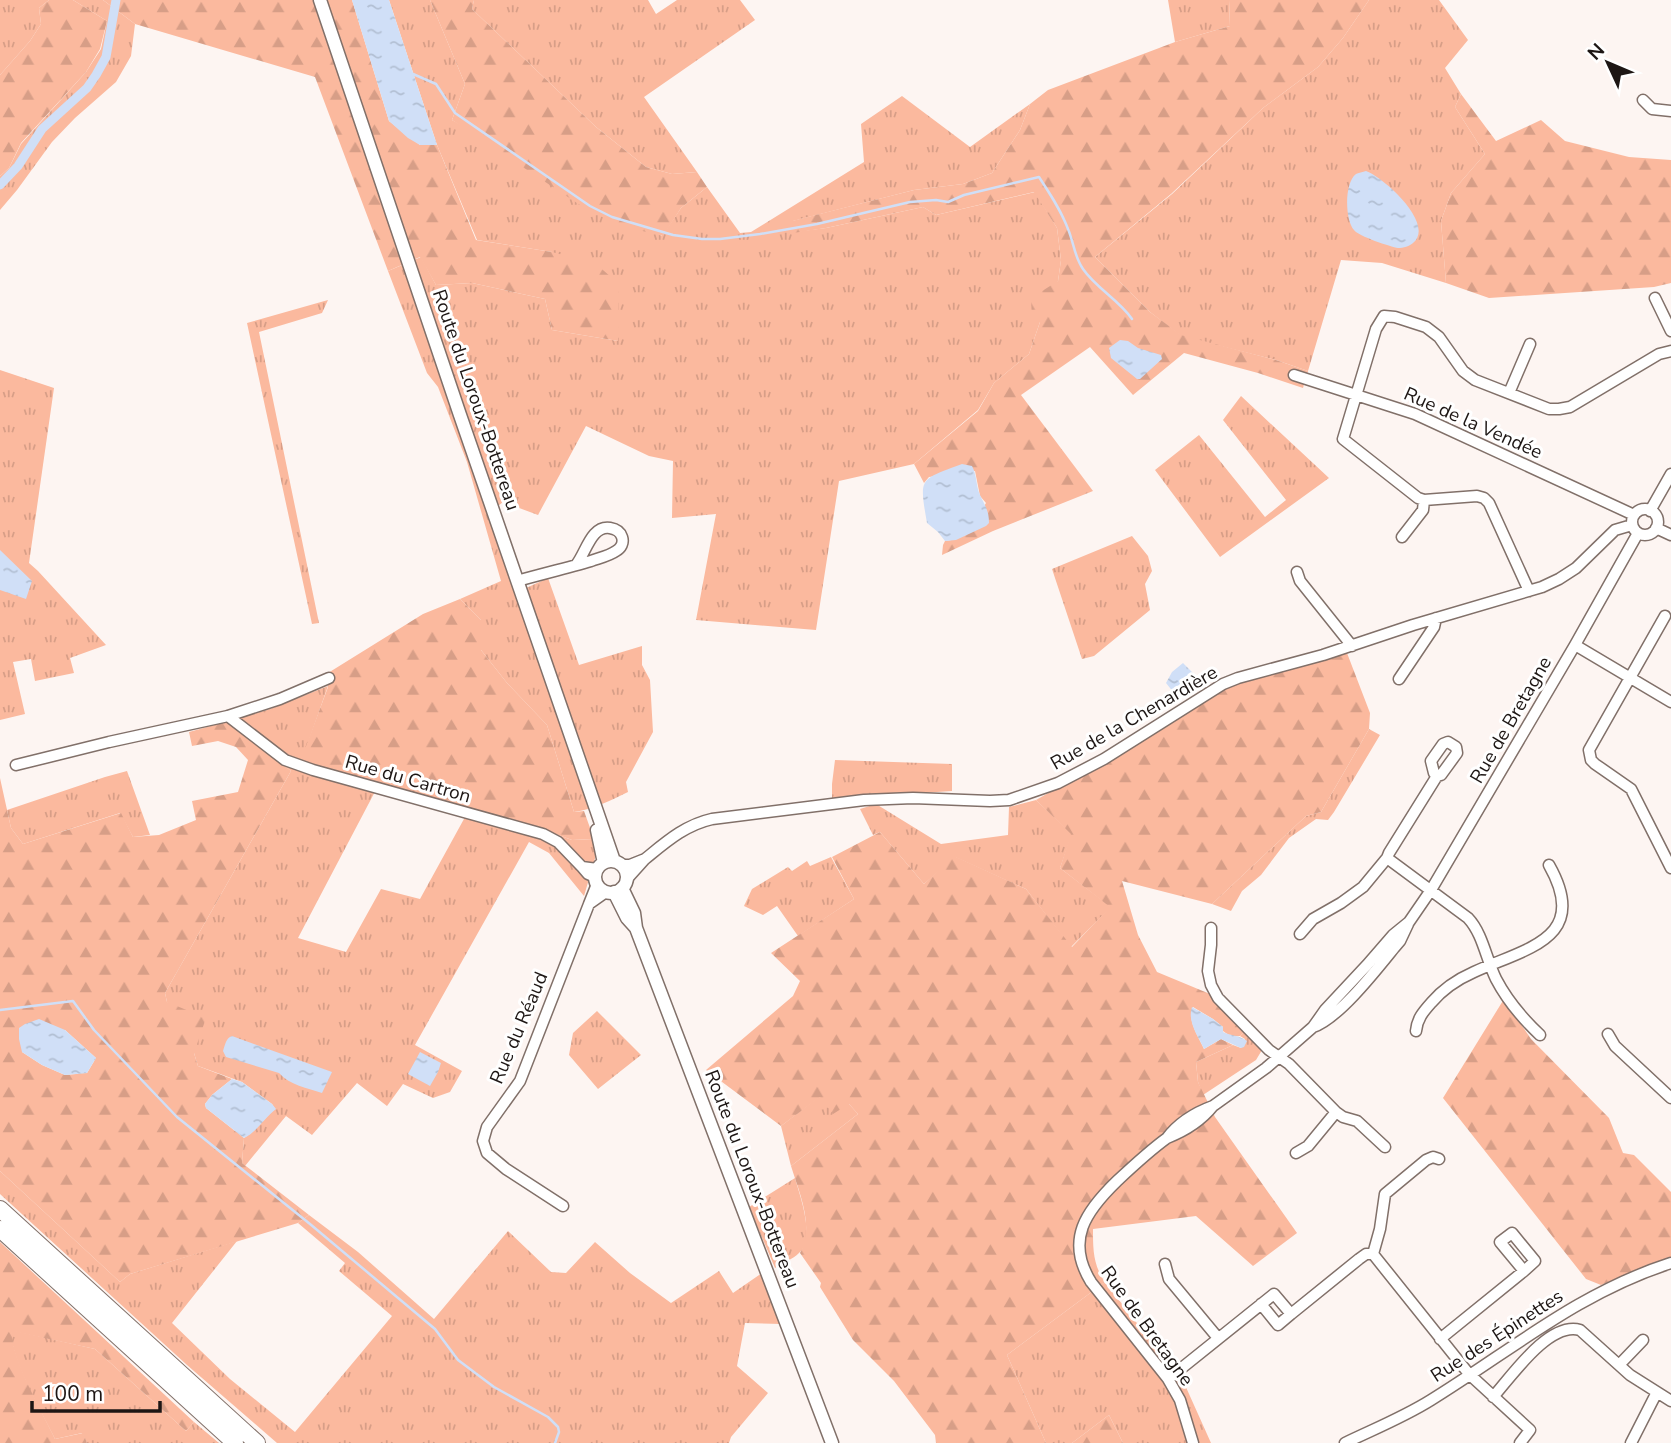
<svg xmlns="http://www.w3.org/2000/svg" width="1671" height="1443" viewBox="0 0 1671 1443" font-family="'Nunito Sans',sans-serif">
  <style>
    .grass { fill: url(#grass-tufts) }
    .forest { fill: url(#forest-firs); fill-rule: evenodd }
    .water { fill: url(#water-ripples) }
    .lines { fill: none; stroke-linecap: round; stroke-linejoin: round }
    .stream { stroke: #d0dff7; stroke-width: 2.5 }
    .canal { stroke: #d0dff7; stroke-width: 9 }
    .minor-casing { stroke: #817069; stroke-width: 13 }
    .major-casing { stroke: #817069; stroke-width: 15 }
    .highway-casing { stroke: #817069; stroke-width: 18 }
    .minor { stroke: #fff; stroke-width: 10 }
    .major { stroke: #fff; stroke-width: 12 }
    .highway { stroke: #fff; stroke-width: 16 }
    .labels { text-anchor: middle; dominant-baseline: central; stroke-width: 6; stroke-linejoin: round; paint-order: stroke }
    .street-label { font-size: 19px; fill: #1d1614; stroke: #fff }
  </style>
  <defs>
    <pattern id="grass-tufts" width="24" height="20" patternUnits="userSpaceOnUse" patternTransform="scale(1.75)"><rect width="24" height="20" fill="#fbb99e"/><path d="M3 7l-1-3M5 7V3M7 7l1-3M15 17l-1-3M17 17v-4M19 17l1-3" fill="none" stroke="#d79e87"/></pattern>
    <pattern id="forest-firs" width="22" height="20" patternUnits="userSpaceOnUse" patternTransform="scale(1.75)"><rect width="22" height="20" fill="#fbb99e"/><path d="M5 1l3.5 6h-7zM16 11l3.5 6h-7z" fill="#d79e87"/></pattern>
    <pattern id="water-ripples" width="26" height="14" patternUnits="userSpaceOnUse" patternTransform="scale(1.75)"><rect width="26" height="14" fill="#d0dff7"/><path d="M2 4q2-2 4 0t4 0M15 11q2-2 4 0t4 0" fill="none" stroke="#b2bfd3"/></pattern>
  </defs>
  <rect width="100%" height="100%" fill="#fdf5f2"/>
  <path class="grass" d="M0,0H49L39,8L41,24L30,41L0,75Z
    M73,0H103L135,24L131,56L116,82L75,118L52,142L17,190L0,210V176L9,168L21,144L86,72L101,49L107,21Z
    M389,0H430L465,84L452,120L662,236L681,208L707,187L740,233L751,232L864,162L861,124L902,96L970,147L1030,104L1020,130L992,173L963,184L914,190L793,221L794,232L826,228L923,207L936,215L1035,192L1057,228L1061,260L1058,281L1040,322L1029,354L994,383L978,410L914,464L839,481L816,630L696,620L716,514L672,518L673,461L649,456L586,426L538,515L503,502L498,506L524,589L548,578L579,665L642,646V665L650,680L653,732L626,782L628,792C610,801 593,809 574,812L547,725L507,683L481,650V620L460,599L501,581L467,462L438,387L427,373L388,271L421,257L436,285L472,283L545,299L552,330L618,341L552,252L477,240L437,145Z
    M474,0H648L656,14L677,0H740L755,20L644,97L697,172L672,174L646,167L596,127L472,9Z
    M1168,0H1229L1230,26L1175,42Z
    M1369,0H1439L1468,40L1445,68L1461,94L1455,107L1485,154L1451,193L1441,221L1446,283L1382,263L1341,260L1308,371L1276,360L1181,336L1150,312L1095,257L1172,194L1263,108L1318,67L1343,38Z
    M328,300L322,313L259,332L319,623L312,624L247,323Z
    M0,370L54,388L29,563L38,571L106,645L70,658L74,673L35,681L31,659L13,662L25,714L0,720Z
    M1241,396L1329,478L1220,557L1155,470L1199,435L1265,517L1286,500L1223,420Z
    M1132,536L1148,556L1152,571L1145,584L1150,610L1094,656L1082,659L1052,569Z
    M328,686L303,757L379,784L298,938L346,952L381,889L420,899L470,808L534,826L572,840L594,839L596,855L584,896L549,853L529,842L415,1045L462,1071L450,1092L433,1098L403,1084L387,1106L357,1083L312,1135L286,1116L245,1166L242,1163L244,1138C256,1131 264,1118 275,1109L272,1104L242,1082L198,1066L194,1053L167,1002L165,993L291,771L229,721L270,709Z
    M1369,729L1380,735L1334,812L1328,820L1316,819L1289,838L1261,875L1242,891L1231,911L1212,904L1306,816L1321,812Z
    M835,760L952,764V791L832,799V784Z
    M127,771L150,835L133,837L120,813L23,844L11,828L7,810L105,777Z
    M1036,800L1072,834L1060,868L1111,907L1071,947L1026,889L955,857L924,884L880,832L873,835L860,809L876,804L941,844L1008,835L1009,807Z
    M831,857L854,899L798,936L777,906L763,915L744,906L752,889L788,867L792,871L807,861L810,866Z
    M597,1011L641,1055L598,1089L569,1055L573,1033Z
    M1244,1032L1262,1050L1256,1060L1203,1095L1198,1082L1196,1062L1233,1045L1241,1048L1245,1039L1240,1036Z
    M820,1096L849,1104L858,1114L791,1166L781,1126Z
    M0,1171L120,1282L130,1274L237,1241L172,1323L230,1379L295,1432L392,1316L339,1271L345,1263L298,1223L309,1215L358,1252L434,1319L508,1231L551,1272L566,1273L595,1242L630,1273L671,1303L719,1271L733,1293L762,1273L781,1324L745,1323L737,1366L768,1393L731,1437L729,1443H277L187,1365L0,1194Z
    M795,1178C800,1196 816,1239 799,1253C793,1259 783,1263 775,1268L749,1207Z
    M1105,1282L1164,1358L1173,1360L1187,1373L1185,1385L1211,1443H1123L1109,1415L1072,1443H1046L1007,1355Z
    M11,1330L95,1349L186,1431L194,1422L219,1443H87L82,1433L55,1439C41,1410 11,1361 11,1330Z"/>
  <path class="forest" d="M49,0H73L107,21L100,49L86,72L21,143L9,168L0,176V75L30,41L41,24L39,8Z
    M103,0H352L389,121L420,145H437L476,240L552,252L596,264L619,284L618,341L552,330L545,299L472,283L436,285L420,257L388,271L315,77L135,24Z
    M430,0H474L472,9L596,127L646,167L672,174L697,172L707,187L681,208L663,236L622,226L580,205L452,120L465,84Z
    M1229,0H1369L1343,38L1318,67L1263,108L1171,194L1095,257L1150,312L1181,335L1276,360L1308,371L1303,388L1258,373L1184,353L1133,395L1090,347L1021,395L1093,491L993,531L942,555L943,545L945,541C969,539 974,522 986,503L980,496L975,471L929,477L924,483L914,464L978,411L994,383L1029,354L1040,322L1032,319L1031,298L1058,281L1061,260L1057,228L1034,192L936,215L923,207L826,228L793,233L792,221L914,190L963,184L992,173L1020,130L1030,104L1048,90L1175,42L1230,26Z
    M1461,94L1496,141L1541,120L1565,141L1629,157L1671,160V283L1654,287L1489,298L1446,283L1441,221L1451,193L1485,154L1455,107Z
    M460,599L481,620V650L507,683L547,725L574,812L584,811L594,839L572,840L534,826L420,795L307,763L302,757L328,687V673L423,614Z
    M1347,653L1370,713L1369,729L1321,812L1306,816L1212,904L1122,881L1138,935L1157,972L1210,994L1244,1032L1240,1036H1230L1223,1031V1027L1213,1019L1193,1007C1187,1020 1198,1036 1204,1049L1221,1039L1233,1045L1196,1062L1198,1082L1215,1117L1297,1233L1253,1266L1196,1216L1093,1229C1093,1249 1093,1265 1105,1282L1007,1355L1046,1443H936L935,1435L894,1381L853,1340L820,1287L821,1283L800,1253C815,1227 799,1192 791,1166L858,1114L849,1104L833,1114L820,1097L781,1126L706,1070L793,996L800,981L771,953L854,899L832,857L880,832L924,884L954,856L1026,889L1072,947L1110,907L1060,868L1071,834L1036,800L1138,742L1234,683Z
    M229,721L291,771L165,993L167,1002L206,1018L194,1053L198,1066L232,1079L212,1095L205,1104L206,1108L244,1138L242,1163L309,1215L298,1223L130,1274L120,1282L0,1171V778L11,828L23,844L121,813L133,837L159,835L196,820L192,801L238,792L248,760L236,747L218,741L192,746L189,732ZM65,1030L96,1058L87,1073L65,1075L42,1065L22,1052Z
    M1504,999L1531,1039L1609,1118L1623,1153L1634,1155L1671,1192V1257L1601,1285L1586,1279L1443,1098Z
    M0,1242L194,1422L186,1431L95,1349L12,1331C10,1357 43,1413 55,1439L83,1433L87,1443H0Z
    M1109,1415L1123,1443H1072Z"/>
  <path class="water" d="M352,0H389L437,145H420L408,138L389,121Z
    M1366,171C1383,177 1436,224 1413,243C1410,246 1403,248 1398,248C1391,247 1358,236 1354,230C1345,220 1344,183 1356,174C1358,173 1363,172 1366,171Z
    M1120,340L1128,341L1138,348L1161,355L1162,359L1140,379H1137L1111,358L1109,348Z
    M962,464L972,466C977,475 976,486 980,495C985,506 989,510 989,523L986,526L956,540L945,541L938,532L927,523C919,477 919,480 962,464Z
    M0,550L32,581L26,599L0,590Z
    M1183,663L1193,673L1190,681L1174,693L1166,683L1172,672Z
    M1192,1007L1213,1019L1223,1027V1032C1231,1036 1239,1035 1247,1041L1244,1047L1241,1048L1221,1039L1204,1049C1198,1036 1187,1021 1192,1007Z
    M39,1019L65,1030L96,1058L87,1073L65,1075L42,1065L22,1052L19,1039V1028L25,1024Z
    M232,1036L332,1072L322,1093C308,1088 289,1085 279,1073L226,1057L223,1051C225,1045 226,1038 232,1036Z
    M420,1052L441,1063L438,1072L430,1086L408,1074Z
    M232,1079L242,1082L272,1104L276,1109C264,1118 257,1132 244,1138L206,1108L205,1104L212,1095Z"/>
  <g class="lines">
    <path class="stream" d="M413,74L436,84L455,113L590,206L612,217L673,235L702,239H720L760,234L817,224L910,202L936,200L948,202L964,195L1039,177C1050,194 1061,210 1068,229C1074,243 1074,256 1083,269C1096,288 1119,300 1132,319
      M0,1010L73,1001L94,1030L177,1117L310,1224L435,1329L458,1360L494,1387L548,1417L558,1427L559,1432L555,1443"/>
    <path class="canal" d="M0,185L18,166L42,129L87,88L96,75L106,57L116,0"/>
    <g class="minor-casing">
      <path id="minor" d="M1643,100L1652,109L1671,111
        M1655,298L1671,331
        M1294,375L1415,414L1634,515
        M1509,393L1530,344
        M1632 522a13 13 0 1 1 26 0a13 13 0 1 1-26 0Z
        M1650,511L1671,474
        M1656,528L1671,535
        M1402,537L1423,510L1424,500
        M1297,572L1300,581L1352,646
        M517,581C542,574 567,568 591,561C599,558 609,556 616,551C621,548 624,543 622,537C620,531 616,529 610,528C591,525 586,553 576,565
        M1529,591L1489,503L1484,498L1477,496L1424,500L1418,498L1343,439L1376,329L1384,316L1395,317L1426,327L1439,337L1463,371L1475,380L1549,409H1559L1570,407L1659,354L1671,351
        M1665,616L1589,750L1591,760L1595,764L1631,789L1671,868
        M1575,645L1671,702
        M1399,679L1434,627L1436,618
        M228,716L280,699L329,678
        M16,765L109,742L228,716L285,760L313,770L543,834L558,842L582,867
        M1387,858L1468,918C1483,934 1486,959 1496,979C1507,1000 1523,1019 1540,1035
        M645,859C666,842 685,825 712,819L864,800L913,798L990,801L1009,800L1058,783L1104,759L1223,684L1238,678L1323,655L1413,625L1542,587L1559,579L1576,568L1615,530L1632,525
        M622,865H630L645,859L627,879
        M595,877L588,874L582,867L597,869
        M597,884L589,904L606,892
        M1211,928V945L1208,971L1211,985L1218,998L1269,1050L1289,1064L1336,1112L1343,1117L1357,1121L1385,1147
        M1300,934L1313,919L1341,903L1363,887L1387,858L1389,853L1437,776L1441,775L1457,753L1456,747L1448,742L1443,744L1431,761L1434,773L1437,776
        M1313,1027L1325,1010L1367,965L1393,935L1409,922L1431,890L1575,645L1638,533
        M1416,1031C1417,1019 1423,1012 1431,1003C1442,990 1458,979 1474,972C1526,948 1591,939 1549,865
        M1608,1034L1615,1046L1671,1098
        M1213,1106L1266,1068L1313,1027C1338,1019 1377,969 1394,948L1400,941L1408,924
        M1213,1106C1201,1121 1185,1131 1167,1138C1179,1122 1194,1113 1213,1106Z
        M1167,1138C1149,1151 1133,1166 1117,1181C1086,1211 1065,1240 1091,1282L1168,1379L1180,1400L1193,1443
        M1296,1153L1308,1146L1336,1112
        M1439,1159L1433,1157L1426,1160L1385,1194L1380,1229L1373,1254L1469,1374L1530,1430L1520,1443
        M563,1206L506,1169L487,1153L483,1141L487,1127L520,1081L589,904
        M1512,1233L1535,1261L1524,1271L1500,1242Z
        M1165,1264L1169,1279L1218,1338
        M1261,1304L1278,1325L1291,1314
        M1440,1339L1524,1271
        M1619,1365L1643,1340
        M1168,1379L1274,1294L1291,1314L1359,1259L1366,1254H1373
        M1493,1397C1511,1377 1549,1321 1580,1330L1630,1375L1671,1401
        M1345,1443C1374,1429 1404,1417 1431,1400C1512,1350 1578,1293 1671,1263
        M1631,1443L1657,1392"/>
    </g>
    <g class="major-casing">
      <path id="major" d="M320,0L460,415L614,861
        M597,830L604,863
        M595 877a16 16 0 1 1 32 0a16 16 0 1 1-32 0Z
        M622,888L634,913L636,928L832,1443
        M614,892L627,918L636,928"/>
    </g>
    <g class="highway-casing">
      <path id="highway" d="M0,1209L257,1443
        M0,1229L235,1443"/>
    </g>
    <use href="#minor" class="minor"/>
    <use href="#major" class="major"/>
    <use href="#highway" class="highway"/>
  </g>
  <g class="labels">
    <g class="street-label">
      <text transform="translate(476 400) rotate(71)">Route du Loroux-Bottereau</text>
      <text transform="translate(1473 423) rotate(24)">Rue de la Vendée</text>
      <text transform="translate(1134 718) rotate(-30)">Rue de la Chenardière</text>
      <text transform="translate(1511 720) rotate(-60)">Rue de Bretagne</text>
      <text transform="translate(408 779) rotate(16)">Rue du Cartron</text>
      <text transform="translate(519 1028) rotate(-67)">Rue du Réaud</text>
      <text transform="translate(752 1179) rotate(69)">Route du Loroux-Bottereau</text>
      <text transform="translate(1147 1326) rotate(54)">Rue de Bretagne</text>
      <text transform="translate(1497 1336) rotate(-33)">Rue des Épinettes</text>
    </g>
  </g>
  <g transform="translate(1608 63) rotate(314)" stroke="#ffffff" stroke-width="5" paint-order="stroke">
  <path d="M0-5L12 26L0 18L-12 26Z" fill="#1d1614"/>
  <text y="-10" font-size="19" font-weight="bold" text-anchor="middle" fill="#1d1614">N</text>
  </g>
  <path d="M32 1401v10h128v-10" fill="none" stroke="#1d1614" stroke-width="3.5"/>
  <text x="42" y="1401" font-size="21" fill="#1d1614" stroke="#ffffff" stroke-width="5" paint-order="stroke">100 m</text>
</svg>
